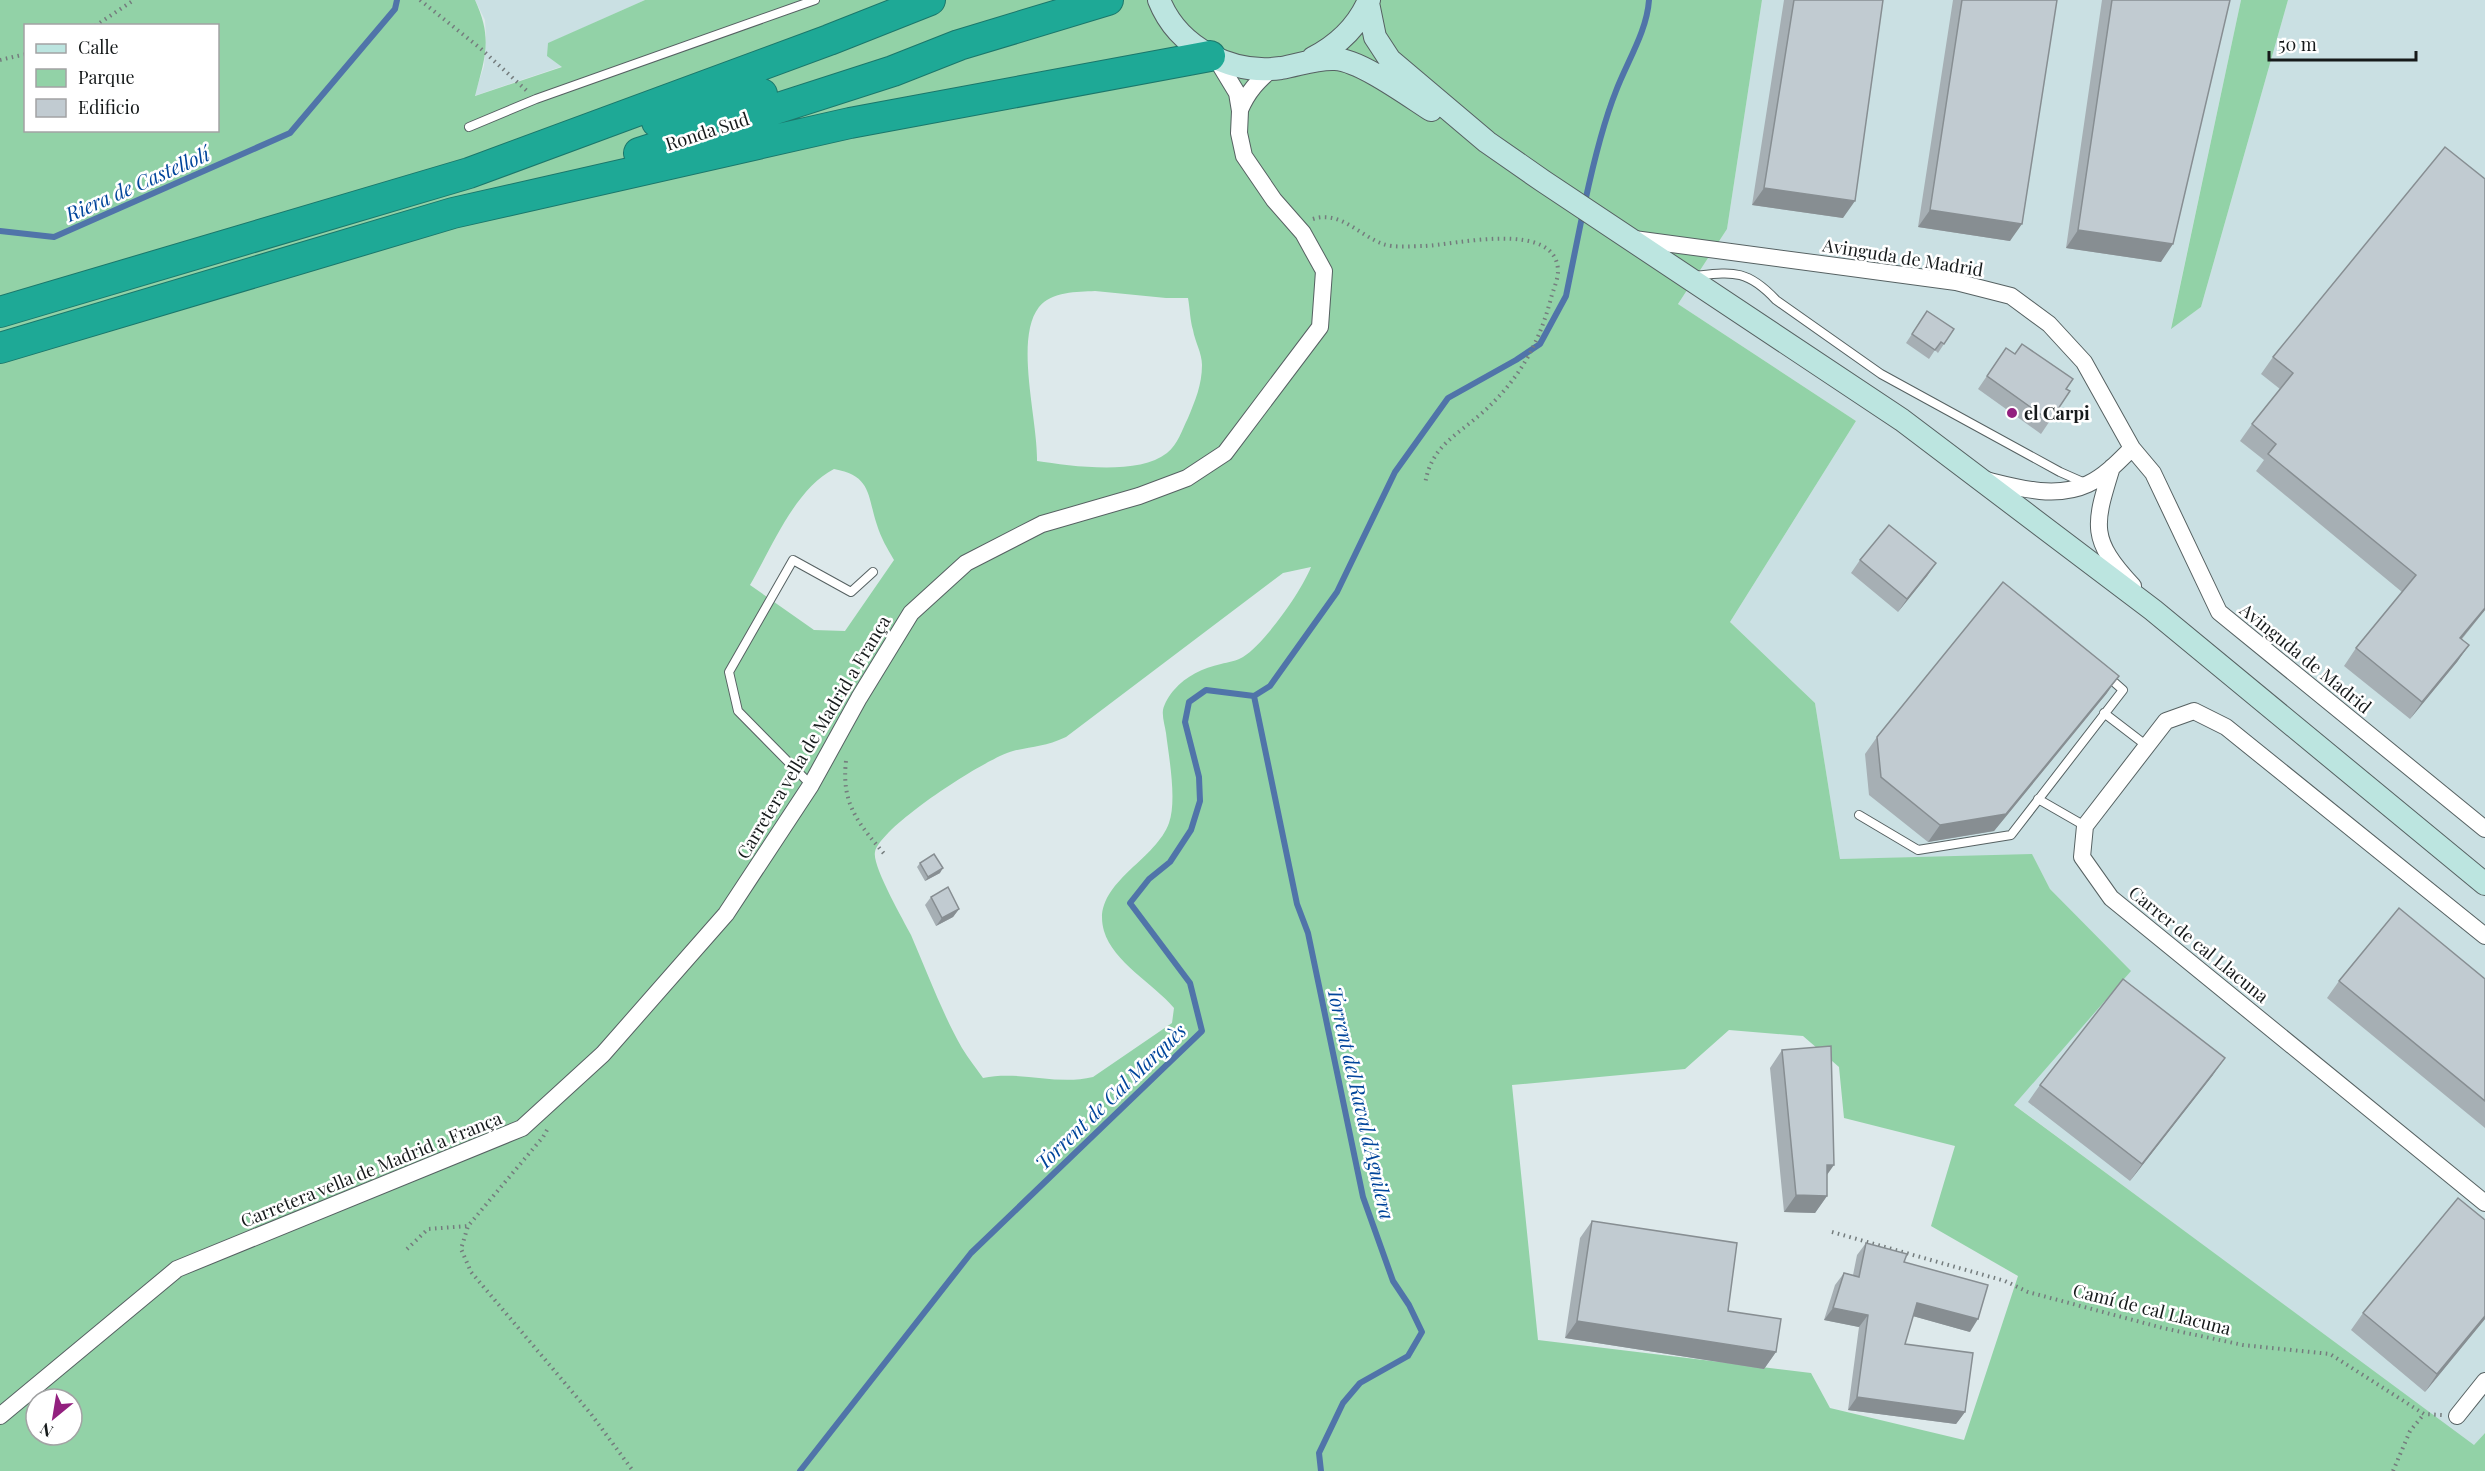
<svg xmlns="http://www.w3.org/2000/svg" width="2485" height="1471" viewBox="0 0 2485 1471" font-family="'Playfair Display',serif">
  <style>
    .built { fill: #cae0e3 }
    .green { fill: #92d2a7; fill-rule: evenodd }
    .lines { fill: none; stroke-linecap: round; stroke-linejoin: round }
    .stream { stroke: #5074a9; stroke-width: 6 }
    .lane-casing { stroke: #566162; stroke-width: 10 }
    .street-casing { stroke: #566162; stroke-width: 18 }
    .secondary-casing { stroke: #566162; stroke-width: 24 }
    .highway-casing { stroke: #1b776b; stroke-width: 32 }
    .path { stroke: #747c7d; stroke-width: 4; stroke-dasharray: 1.5 4.5; stroke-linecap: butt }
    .lane { stroke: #fff; stroke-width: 8 }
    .street { stroke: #fff; stroke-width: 16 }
    .secondary { stroke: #bce5e0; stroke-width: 22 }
    .highway { stroke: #1ea996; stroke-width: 30 }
    .wall { fill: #a6afb4 }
    .shaded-wall { fill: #878e92 }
    .building { fill: #c1cbd1; stroke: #878e92; stroke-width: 1.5 }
    .poi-dot { fill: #93207f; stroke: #fff; stroke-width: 2 }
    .labels { text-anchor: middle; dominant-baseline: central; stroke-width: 5; stroke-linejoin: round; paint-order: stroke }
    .street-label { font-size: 18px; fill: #161a1b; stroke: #fff }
    .poi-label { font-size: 18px; font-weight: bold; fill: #161a1b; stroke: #fff; text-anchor: start }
    .water-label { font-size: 20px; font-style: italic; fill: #01459b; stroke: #fff }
  </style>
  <rect width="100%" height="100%" fill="#dde9eb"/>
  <path class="built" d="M475,0H645L549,43L563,66L474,96L484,66L486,36L485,20Z
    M1762,0H2241L2171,328L2201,307L2288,0H2485V1433L2474,1446L2013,1104L2130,971L2050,889L2032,855L1840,859L1815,703L1730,622L1856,421L1678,304L1727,229Z"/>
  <path class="green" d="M0,0H475C493,39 485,57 475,96L562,67L547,56L548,43L645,0H1762L1727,229L1678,304L1856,421L1730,622L1815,703L1840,859L2032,854L2050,889L2131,971L2014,1105L2474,1445L2485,1433V1471H0ZM26,26H218V130H26ZM1095,291L1166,298H1188C1190,309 1190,320 1193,330C1195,342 1202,353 1202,365C1202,385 1195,401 1188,418C1182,430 1178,444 1167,453C1138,476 1071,466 1037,461C1038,420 1014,339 1039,307C1052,291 1077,292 1095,291ZM834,469C872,476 867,495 877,525C881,538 887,548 894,560L845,631L814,630L750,585C772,547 795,489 834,469ZM1311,567C1301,592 1265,643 1243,657C1237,661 1228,662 1221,664C1203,668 1186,676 1174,690C1170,694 1164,704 1163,710C1162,717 1165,726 1166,733C1169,758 1177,800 1169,823C1155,862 1090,884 1104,931C1113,962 1154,984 1174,1008L1172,1023L1093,1077C1056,1086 1020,1070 983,1078C976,1068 968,1058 962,1048C942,1013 927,972 911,935C903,919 872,866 875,852C881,826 986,758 1013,751C1033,746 1045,747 1066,737L1283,573ZM1729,1030L1803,1036L1839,1067L1844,1118L1955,1146L1931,1226L2018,1276L1964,1440L1830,1408L1811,1373L1538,1340L1512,1085L1685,1069ZM36,1399H72V1435H36Z
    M2241,0H2288L2201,307L2171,329Z"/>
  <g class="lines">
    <path class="stream" d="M1585,202C1593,165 1602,126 1616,91C1627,62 1647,31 1649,0
      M0,231L54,237L290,133L395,9L397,0
      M1254,696L1297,904L1308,933L1363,1197L1393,1281L1409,1305L1422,1332L1408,1356L1360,1383L1343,1403L1319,1453L1321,1471
      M1254,696L1270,686L1337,592L1395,472L1448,398L1516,360L1540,344L1566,296L1583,212
      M800,1471L971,1253L1202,1031L1190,983L1130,903L1149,879L1170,862L1191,830L1200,801L1199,777L1185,722L1189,702L1206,690L1254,696"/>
    <g class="lane-casing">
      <path id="lane" d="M469,127L536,99L815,0
        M1694,276C1733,272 1747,269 1776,300L1881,374L2060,472L2085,483
        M2104,713L2147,746
        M811,785L738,711L729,672L793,560L851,592L873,572
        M2038,799L2085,826
        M1859,815L1918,850L2011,835L2123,690L2106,675"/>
    </g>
    <g class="street-casing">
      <path id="street" d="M1240,110C1248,91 1258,81 1273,68
        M1634,239L1956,282L2011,296L2049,324L2084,362L2132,448L2153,473L2219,612L2485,829
        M2112,467C2094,525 2089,539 2133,586
        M1986,480C2018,488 2056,499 2088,484C2105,476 2119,461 2132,448
        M2485,936L2226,727L2194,711L2166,721L2085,826L2082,857L2111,898L2485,1203
        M0,1416L177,1269L522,1128L603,1054L726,914L811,785L859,698L911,613L966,563L1042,524L1139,496L1187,478L1225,453L1320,327L1324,271L1303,233L1274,200L1244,156L1239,133L1240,111L1237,93L1217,60
        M2457,1416L2485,1381"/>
    </g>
    <g class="secondary-casing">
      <path id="secondary" d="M1159,0C1178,48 1232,75 1281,68C1299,65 1316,58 1335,59C1360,60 1409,96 1431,110
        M1368,3L1375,37L1390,60L1487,142L1543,181L1902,420L2153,610L2485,884
        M1313,58C1338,45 1358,26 1369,0"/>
    </g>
    <g class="highway-casing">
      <path id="highway" d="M657,122L762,94
        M639,153L893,71L959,45L1108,0
        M0,312L469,173L829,40L930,0
        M0,348L453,213L850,123L1210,56"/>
    </g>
    <path class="path" d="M420,0L480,48L527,91
      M95,26L134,0
      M0,60L26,54
      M1313,219C1340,210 1360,236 1383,244C1394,248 1412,246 1424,246C1454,245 1557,219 1558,271C1558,281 1552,292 1550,302C1538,346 1517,382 1482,413C1456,436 1430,447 1425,485
      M846,761C841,805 859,824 886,856
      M547,1130L543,1137L468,1226L461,1249L471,1272L591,1414L633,1471
      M1832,1232L2005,1281L2028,1292L2163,1328L2243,1345L2330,1354L2424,1414L2442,1415
      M407,1249L428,1229L468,1226
      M2393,1471L2410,1431L2424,1414"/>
    <use href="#lane" class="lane"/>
    <use href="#street" class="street"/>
    <use href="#secondary" class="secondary"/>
    <use href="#highway" class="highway"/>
  </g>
  <path class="wall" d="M1784,0H1883L1843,218L1752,205Z
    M1953,0H2057L2010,241L1918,227Z
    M2102,0H2230L2161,262L2066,248Z
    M2485,179V610L2462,639L2469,645L2457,662L2410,719L2344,666L2356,648L2402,592L2256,471L2264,460L2240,441L2252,424L2280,389L2261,374L2273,357Z
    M1927,311L1954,329L1938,353L1935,350L1929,359L1906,343Z
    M2006,348L2070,391L2041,434L1978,389Z
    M1860,560L1936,563L1927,576L1898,612L1851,573Z
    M2107,693L1994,831L1928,842L1869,795L1865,754L1877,737Z
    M920,863L940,873L925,881L917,867Z
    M931,897L959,909L953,917L936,926L925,905Z
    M2485,979V1128L2327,998L2339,981Z
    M1782,1050L1827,1174V1196L1815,1213L1784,1212L1770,1068Z
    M2213,1075L2130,1181L2028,1102L2040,1085Z
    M2485,1220V1319L2425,1392L2351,1330L2363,1313Z
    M1592,1221L1728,1311L1776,1352L1764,1369L1565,1338L1580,1238Z
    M1866,1243L1904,1262L1970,1332L1913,1316L1905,1344L1965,1412L1956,1424L1848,1410L1859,1327L1824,1320L1835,1285L1844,1273L1853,1275L1857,1255Z"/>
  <path class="shaded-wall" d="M1764,188L1855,201L1843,218L1752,205Z
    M1930,210L2022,224L2010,241L1918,227Z
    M2078,230L2173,244L2161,262L2066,248Z
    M1936,563L1927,576L1898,612L1907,599Z
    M2485,608V610L2448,655L2460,638Z
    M2469,645L2457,662L2410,719L2422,702Z
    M2119,676L2107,693L1994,831L1928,842L1940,825Z
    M943,868L940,873L925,881L928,877Z
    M959,909L953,917L936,926L942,918Z
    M2225,1058L2213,1075L2130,1181L2142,1164Z
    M1827,1165H1834L1822,1182Z
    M1796,1195L1827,1196L1815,1213L1784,1212Z
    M1917,1303L1978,1319L1970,1332L1909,1315Z
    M1833,1308L1868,1315L1859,1327L1824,1320Z
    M2485,1316V1319L2425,1392L2437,1374Z
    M1577,1321L1776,1352L1764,1369L1565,1338Z
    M1857,1397L1965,1412L1956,1424L1848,1410Z"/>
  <path class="building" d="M1794,0H1883L1855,201L1764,188Z
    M1962,0H2057L2022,224L1930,210Z
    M2112,0H2230L2173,244L2078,230Z
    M2445,147L2485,179V608L2460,638L2469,645L2422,702L2356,648L2416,575L2268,454L2276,444L2252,424L2293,373L2273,357Z
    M1927,311L1954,329L1944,344L1941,342L1935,350L1912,334Z
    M2022,344L2073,379L2066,389L2070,391L2050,421L1987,376L2006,348L2015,354Z
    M1889,525L1936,563L1907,599L1860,560Z
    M2003,582L2119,676L2006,814L1940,825L1881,777L1877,737Z
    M934,854L943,868L928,877L920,863Z
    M948,887L959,909L942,918L931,897Z
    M2399,908L2485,979V1101L2339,981Z
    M2123,979L2225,1058L2142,1164L2040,1085Z
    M1831,1046L1834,1165H1827V1196L1796,1195L1782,1050Z
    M2458,1198L2485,1220V1316L2437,1374L2363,1313Z
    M1592,1221L1737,1243L1728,1311L1781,1319L1776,1352L1577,1321Z
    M1866,1243L1907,1254L1904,1262L1988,1285L1978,1319L1917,1303L1905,1344L1973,1353L1965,1412L1857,1397L1868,1315L1833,1308L1844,1273L1859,1277Z"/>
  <circle class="poi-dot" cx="2012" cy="413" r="6"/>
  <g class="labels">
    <g class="street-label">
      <text transform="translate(707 131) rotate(-18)">Ronda Sud</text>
      <text transform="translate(1903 257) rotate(9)">Avinguda de Madrid</text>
      <text transform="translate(2306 658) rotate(39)">Avinguda de Madrid</text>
      <text transform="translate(813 737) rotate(-59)">Carretera vella de Madrid a França</text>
      <text transform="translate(2199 944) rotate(39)">Carrer de cal Llacuna</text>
      <text transform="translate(371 1169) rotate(-22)">Carretera vella de Madrid a França</text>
      <text transform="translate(2152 1309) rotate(14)">Camí de cal Llacuna</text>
    </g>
    <g class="poi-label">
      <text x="2024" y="413">el Carpi</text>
    </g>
    <g class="water-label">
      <text transform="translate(137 183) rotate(-24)">Riera de Castellolí</text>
      <text transform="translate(1110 1096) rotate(-44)">Torrent de Cal Marquès</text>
      <text transform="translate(1362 1103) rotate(77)">Torrent del Raval d'Aguilera</text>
    </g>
  </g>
  <rect x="24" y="24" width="195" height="108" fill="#ffffff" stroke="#a2a3a4" stroke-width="1.5"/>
  <rect x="36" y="44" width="30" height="9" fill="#bce5e0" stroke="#a2a3a4" stroke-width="1.5"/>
  <text x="78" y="54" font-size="18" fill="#161a1b">Calle</text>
  <rect x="36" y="69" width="30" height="18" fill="#92d2a7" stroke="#a2a3a4" stroke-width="1.5"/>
  <text x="78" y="84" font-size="18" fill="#161a1b">Parque</text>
  <rect x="36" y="99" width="30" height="18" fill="#c1cbd1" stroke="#a2a3a4" stroke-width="1.5"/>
  <text x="78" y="114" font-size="18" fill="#161a1b">Edificio</text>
  <g transform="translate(54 1417) rotate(210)"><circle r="28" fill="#ffffff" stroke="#a2a3a4" stroke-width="1.5"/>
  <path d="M0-4.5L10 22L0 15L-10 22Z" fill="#93207f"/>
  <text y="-9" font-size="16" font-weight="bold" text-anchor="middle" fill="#161a1b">N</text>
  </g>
  <path d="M2269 51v9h147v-9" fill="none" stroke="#161a1b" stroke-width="3"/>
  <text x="2278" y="51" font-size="18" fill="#161a1b" stroke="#ffffff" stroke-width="4.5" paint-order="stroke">50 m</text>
</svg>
